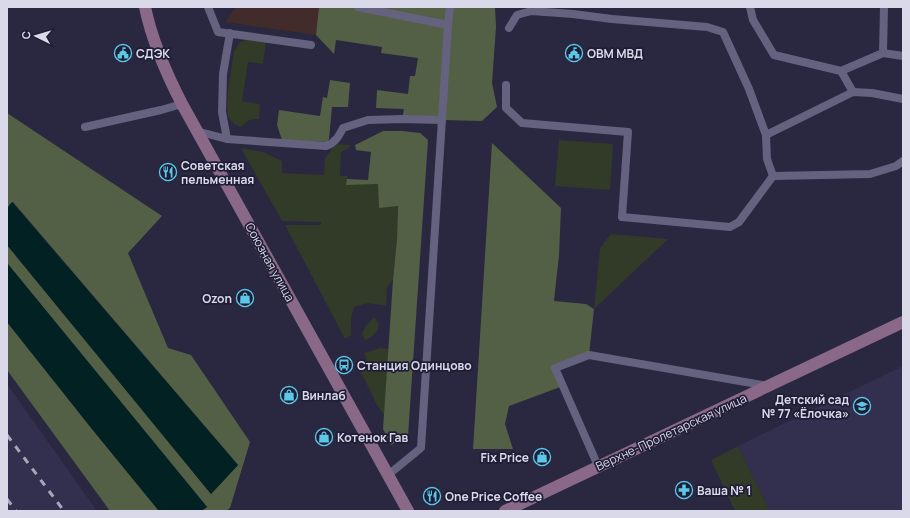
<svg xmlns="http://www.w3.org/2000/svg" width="910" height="518" viewBox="0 0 910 518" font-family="Manrope,sans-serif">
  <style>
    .industrial { fill: #412c2b }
    .built { fill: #332f4f }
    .green { fill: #323a28 }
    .forest { fill: #536045 }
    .water { fill: #022123 }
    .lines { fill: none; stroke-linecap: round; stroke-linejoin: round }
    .lane { stroke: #656280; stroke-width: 8 }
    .secondary { stroke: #8a6988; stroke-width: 12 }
    .rail { stroke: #a8a6ba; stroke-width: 3; stroke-dasharray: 7 7; stroke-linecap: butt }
    .labels { text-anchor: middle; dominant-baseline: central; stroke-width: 3.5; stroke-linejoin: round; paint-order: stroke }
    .poi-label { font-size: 12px; font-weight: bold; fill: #dad9ea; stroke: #201d36; text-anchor: start }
    .street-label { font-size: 12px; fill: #dad9ea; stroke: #201d36 }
  </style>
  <rect width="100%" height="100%" fill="#2a2741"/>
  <path class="industrial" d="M236,7H319L316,35L225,22Z"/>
  <path class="built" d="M903,366V511H770L738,446Z
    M7,384L97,511H7Z"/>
  <path class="green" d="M250,39L266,41L263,64L248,62L242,101L260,104L259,119C253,119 246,120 242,127L235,125L228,117L227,109L228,90L234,51L240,42Z
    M559,140L613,144L610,190L555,186Z
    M336,144L350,145L349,148L341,152L340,176H347V184H378L398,206L397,239L393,280L387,287L386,306L368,303L354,307L351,319V335L345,339L285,225H320L322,222L282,221L241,148L263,152L282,161V173L324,175L325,158Z
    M611,234L668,239L594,309L600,248Z
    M374,317C375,319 377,321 378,323C380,332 371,338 365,340L362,334L365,327Z
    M380,348L389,349L384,415L377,405L357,364L367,360L364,353Z
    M738,446L770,511H735L711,460Z"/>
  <path class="forest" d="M319,7H349L434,23L368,7H495L496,27L492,83L497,107L482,121L402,119L404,109L376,108L377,90L408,94L410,76H415L418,58L381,53L382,47L336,40L334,54L316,35Z
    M330,80L350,83L348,107H332L329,139L327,142L282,140L277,125L279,110L320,116L323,97L327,98Z
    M7,113L162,216L128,253L168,348L191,355L250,442L230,508L226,511H201L207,507L7,263V245L211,494L238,465L13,202L7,208Z
    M383,131H402L420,133L428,140L408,436L391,445L383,429L393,280L397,239L398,206L379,208L378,184L346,185L347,179L368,180L371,152L356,150L355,145Z
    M492,143L561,208L559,255L554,301L586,304L594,309L589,355L555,368L563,386L509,406L505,424L513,449H473Z
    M7,322L92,429L159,511H110L7,370Z"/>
  <path class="water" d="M12,202L238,465L211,494L7,245V208Z
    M7,263L207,507L201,511H159L92,429L7,322Z"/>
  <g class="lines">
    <path class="lane" d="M208,7L218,32L311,45
      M358,7L448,25
      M750,7L753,20L774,55L841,71L853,92
      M509,28L517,15L531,11L573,14L612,19L707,27L723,32L749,89L766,135L767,159L773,176L870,174L896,166L903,161
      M883,53L884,7
      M841,71L883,53L903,56
      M506,85V108L522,123L628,132L622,217L730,227L739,222L773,176
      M85,127L161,110L182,104
      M196,131L227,139L326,146C335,143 339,136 343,128L368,120L402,119L442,120
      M766,135L853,92L872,93L903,99
      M227,139L222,112L223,74L230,33
      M598,466L555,368L589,355L768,386
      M388,475L421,448L448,25L450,7"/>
    <path class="secondary" d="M145,7C152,41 166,73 182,104L408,511
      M505,511L903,322"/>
    <path class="rail" d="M7,435L64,511
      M7,499L16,511"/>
  </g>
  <defs>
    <g id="civic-ring" transform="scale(0.9)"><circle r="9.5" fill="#201d36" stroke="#5ac8e6" stroke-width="1.5"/><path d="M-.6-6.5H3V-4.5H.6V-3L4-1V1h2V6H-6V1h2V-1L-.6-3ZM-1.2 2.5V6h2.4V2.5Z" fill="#5ac8e6"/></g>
    <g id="restaurant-ring" transform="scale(0.9)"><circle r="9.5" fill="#201d36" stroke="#5ac8e6" stroke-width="1.5"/><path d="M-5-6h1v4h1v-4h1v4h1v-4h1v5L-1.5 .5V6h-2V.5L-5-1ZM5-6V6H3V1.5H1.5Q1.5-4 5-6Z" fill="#5ac8e6"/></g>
    <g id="shop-ring" transform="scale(0.9)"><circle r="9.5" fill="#201d36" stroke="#5ac8e6" stroke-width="1.5"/><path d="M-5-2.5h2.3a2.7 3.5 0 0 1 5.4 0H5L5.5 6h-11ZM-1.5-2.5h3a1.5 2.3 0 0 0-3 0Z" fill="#5ac8e6"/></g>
    <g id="bus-ring" transform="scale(0.9)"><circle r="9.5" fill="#201d36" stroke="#5ac8e6" stroke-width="1.5"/><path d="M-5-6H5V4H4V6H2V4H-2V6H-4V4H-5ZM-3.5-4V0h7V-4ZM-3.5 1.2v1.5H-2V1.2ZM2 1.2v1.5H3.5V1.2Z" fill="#5ac8e6"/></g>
    <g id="school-ring" transform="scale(0.9)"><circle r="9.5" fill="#201d36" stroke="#5ac8e6" stroke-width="1.5"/><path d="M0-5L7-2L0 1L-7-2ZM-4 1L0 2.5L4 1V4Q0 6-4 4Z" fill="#5ac8e6"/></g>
    <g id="pharmacy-ring" transform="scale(0.9)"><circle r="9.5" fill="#201d36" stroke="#5ac8e6" stroke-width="1.5"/><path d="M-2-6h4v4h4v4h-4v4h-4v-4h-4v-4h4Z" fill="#5ac8e6"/></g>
  </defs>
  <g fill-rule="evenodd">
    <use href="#civic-ring" x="123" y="53"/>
    <use href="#civic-ring" x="574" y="53"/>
    <use href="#restaurant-ring" x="168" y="172"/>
    <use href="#shop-ring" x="245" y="298"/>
    <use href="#bus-ring" x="344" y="365"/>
    <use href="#shop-ring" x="289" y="395"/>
    <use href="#school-ring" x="862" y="406"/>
    <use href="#shop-ring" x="324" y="437"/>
    <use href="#shop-ring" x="542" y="457"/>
    <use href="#pharmacy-ring" x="684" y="490"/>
    <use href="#restaurant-ring" x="432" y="496"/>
  </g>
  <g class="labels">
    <g class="poi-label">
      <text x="136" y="53">СДЭК</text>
      <text x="587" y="53">ОВМ МВД</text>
      <text x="181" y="165">Советская<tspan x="181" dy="14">пельменная</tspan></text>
      <text x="232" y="298" text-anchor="end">Ozon</text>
      <text x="357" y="365">Станция Одинцово</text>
      <text x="302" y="395">Винлаб</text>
      <text x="849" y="399" text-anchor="end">Детский сад<tspan x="849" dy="14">№ 77 «Ёлочка»</tspan></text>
      <text x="337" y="437">Котенок Гав</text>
      <text x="529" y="457" text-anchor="end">Fix Price</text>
      <text x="697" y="490">Ваша № 1</text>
      <text x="445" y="496">One Price Coffee</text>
    </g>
    <g class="street-label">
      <text transform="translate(270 262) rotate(61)">Союзная улица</text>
      <text transform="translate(671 432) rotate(-25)">Верхне-Пролетарская улица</text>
    </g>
  </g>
  <rect width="910" height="518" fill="none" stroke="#dad9ea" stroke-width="16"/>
  <g transform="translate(36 36) rotate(275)" stroke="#201d36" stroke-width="3" paint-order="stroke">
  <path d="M0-3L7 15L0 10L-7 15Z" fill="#dad9ea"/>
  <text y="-6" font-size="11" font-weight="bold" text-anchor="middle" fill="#dad9ea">С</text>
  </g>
</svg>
